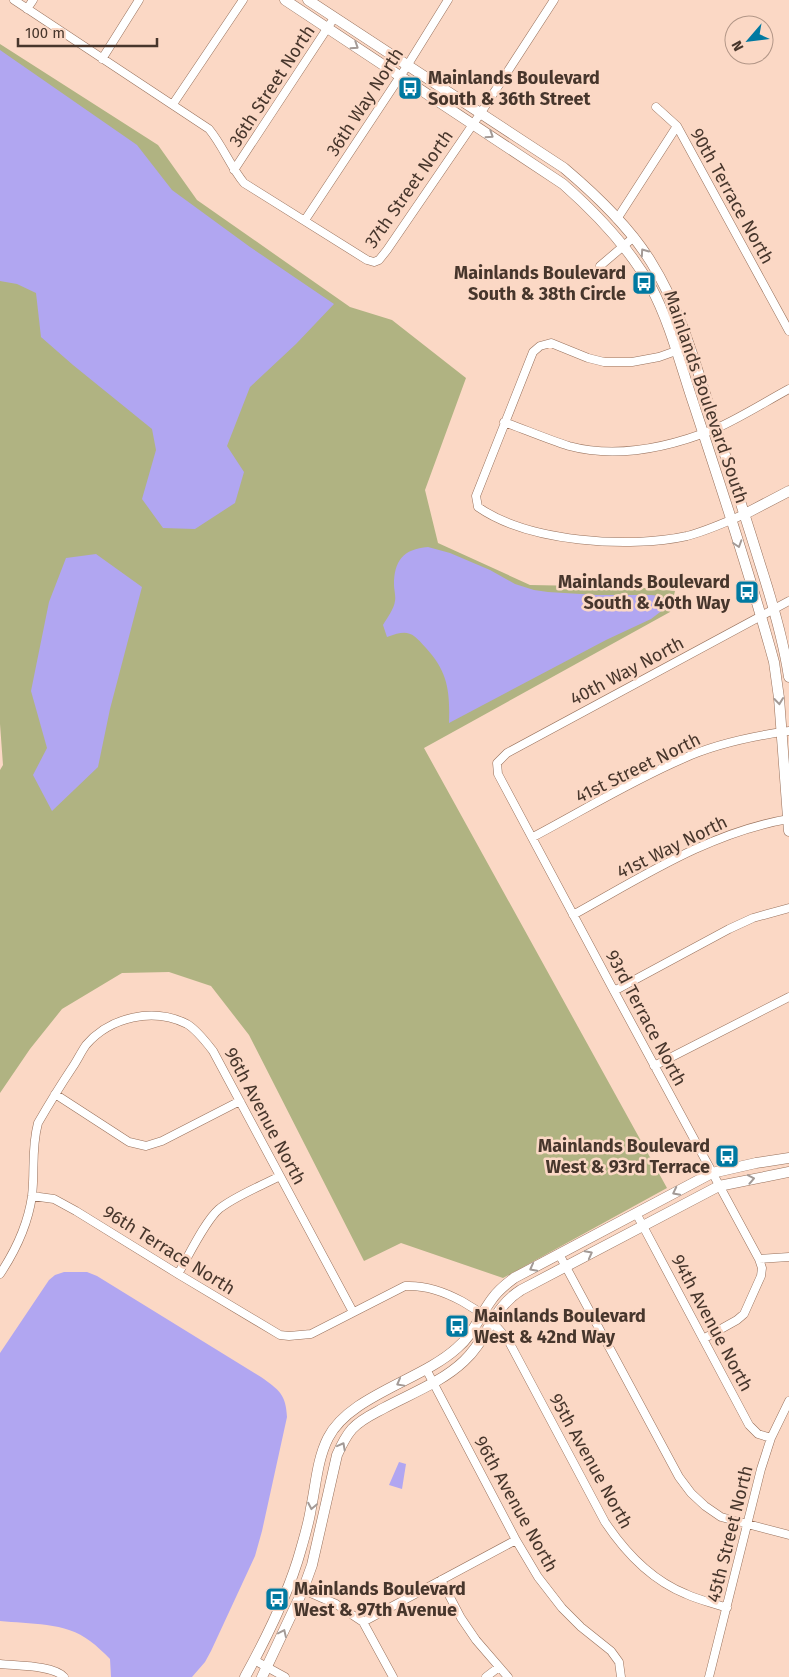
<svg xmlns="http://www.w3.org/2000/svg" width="789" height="1677" viewBox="0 0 789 1677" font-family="'Fira Sans',sans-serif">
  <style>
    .green { fill: #b0b382 }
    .water { fill: #b1a6f1 }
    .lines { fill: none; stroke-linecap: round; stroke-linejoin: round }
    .minor-casing { stroke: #97705b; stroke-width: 9 }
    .tertiary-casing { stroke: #97705b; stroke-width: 11 }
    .minor { stroke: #fff; stroke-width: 8 }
    .tertiary { stroke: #fff; stroke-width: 10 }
    .oneway { stroke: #a39a96 }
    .labels { text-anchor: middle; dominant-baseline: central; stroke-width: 5; stroke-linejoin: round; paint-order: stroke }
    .poi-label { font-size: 18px; font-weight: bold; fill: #47362c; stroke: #fbd8c5; text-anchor: start }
    .street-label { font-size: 18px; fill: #47362c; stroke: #fbd8c5 }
  </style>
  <rect width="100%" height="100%" fill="#fbd8c5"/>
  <path class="green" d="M0,44L158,145L197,200L350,307L392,320L466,378L425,490L438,543L530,585L635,587L675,591L670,612L424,748L667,1188L503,1278L401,1243L364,1261L249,1035L211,986L169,972L122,973L62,1009L30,1049L0,1093V770L3,765L0,724Z"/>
  <path class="water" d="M0,50L137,145L172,190L250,247L334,304L296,344L250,387L227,446L244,472L235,503L195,529L163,528L142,499L156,450L152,429L73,365L41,337L36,293L17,284L0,281Z
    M428,547L450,553L490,570L515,584L534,590L548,592L597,595H651L660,596L666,600L668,606L651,619L606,640L449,723C450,691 448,672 426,648C412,632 408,629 387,637L383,625C387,618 394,609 395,601C396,596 394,590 394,585C394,561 403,549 428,547Z
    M96,554L142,587L110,709L98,767L52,811L33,775L47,748L31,691L49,602L66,558Z
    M64,1272H87L97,1276L261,1377C279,1390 286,1394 287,1417L262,1531L255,1556L211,1651L205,1662L192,1677H111L110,1659C104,1653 97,1646 90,1641C66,1622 29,1624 0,1621V1353L49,1280L55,1275Z
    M399,1462L406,1464L402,1489L389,1485Z"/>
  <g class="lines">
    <g class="minor-casing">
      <path id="minor" d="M14,0L209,129C223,146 230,166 244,183L367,260L374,262L379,260L387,250L480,114L554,0
        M27,9L33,0
        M102,59L139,0
        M173,104L243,0
        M656,107L677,126L789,331
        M234,170L334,18
        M617,219L677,126
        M305,220L407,66L448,0
        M600,266L634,237
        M690,346L659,357L632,362H604L588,358L551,343L540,346L533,352L476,496L478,507C528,542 629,549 687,536C707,531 726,522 745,514
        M504,422C526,430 547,439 569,446C617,459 670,447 715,429C740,418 765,402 789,389
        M533,837C582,811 631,781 682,759C715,744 753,736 789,731
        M573,915C642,877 710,832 789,819
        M614,991L729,929L753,918L789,908
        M654,1066L789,997
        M55,1094L129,1142L146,1146L162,1141L240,1101
        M32,1196L54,1199L76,1211L178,1274L280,1335L289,1336L311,1334L405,1286C442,1284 486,1311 508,1340L605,1522C625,1552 651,1580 686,1594C699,1600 713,1603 727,1608
        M636,1213L749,1425L758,1434L771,1438
        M559,1254L679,1477L691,1493L705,1506L721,1517L789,1535
        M759,1259L789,1257
        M0,1274C16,1250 28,1224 32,1196C35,1171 31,1149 38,1123C49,1104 60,1086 72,1068C77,1061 81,1052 86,1045C110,1017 153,1007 187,1024C197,1030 206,1042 213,1051L353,1312
        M178,1274C188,1257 205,1221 219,1209C235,1196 261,1186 280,1176
        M703,1339L737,1320L744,1314L761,1276L762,1268L759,1259L614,991L498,774L497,763L507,753L789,601
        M426,1369L516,1540L538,1577L562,1608L581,1627L611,1651L619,1662L621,1677
        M441,1580L461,1618L476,1640L508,1677
        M290,1584L336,1604L363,1622L393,1677
        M363,1622L516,1540
        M254,1660L285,1677
        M0,1664C16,1666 53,1665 64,1677
        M486,1677L499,1667
        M709,1677L761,1469L771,1438L789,1401"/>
    </g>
    <g class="tertiary-casing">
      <path id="tertiary" d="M285,0L563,184C597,214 629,247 651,287C670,322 681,367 694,405C722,490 750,575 774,662L779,698L789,831
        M308,0L564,168C596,195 629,226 651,262C683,313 698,374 717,431C732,475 746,519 760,564C772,601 783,638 789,677
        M745,514L789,491
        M245,1677C267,1637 289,1593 301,1549C305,1535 309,1522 311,1508C316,1485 317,1460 328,1438C349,1396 422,1380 457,1348C473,1335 480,1315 492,1299C498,1290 506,1284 514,1278L712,1173L756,1163L789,1158
        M262,1677L303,1590L312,1565L337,1455C341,1446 345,1437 352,1429C361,1419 373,1414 384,1408C410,1394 442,1382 464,1361C488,1339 492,1308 521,1290L719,1186L789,1172"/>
    </g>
    <use href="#minor" class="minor"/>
    <use href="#tertiary" class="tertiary"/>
  </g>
  <defs><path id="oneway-chevron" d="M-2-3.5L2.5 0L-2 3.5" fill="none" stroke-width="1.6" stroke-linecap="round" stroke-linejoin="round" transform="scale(1.25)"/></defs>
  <g class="oneway">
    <use href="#oneway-chevron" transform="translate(355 46) rotate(33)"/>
    <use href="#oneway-chevron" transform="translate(490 135) rotate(33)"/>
    <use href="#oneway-chevron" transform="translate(644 252) rotate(-125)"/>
    <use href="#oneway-chevron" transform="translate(738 544) rotate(72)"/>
    <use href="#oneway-chevron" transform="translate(779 701) rotate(84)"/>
    <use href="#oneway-chevron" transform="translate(751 1179) rotate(-11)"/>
    <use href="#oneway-chevron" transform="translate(676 1192) rotate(153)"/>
    <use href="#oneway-chevron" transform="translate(589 1254) rotate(-28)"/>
    <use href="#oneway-chevron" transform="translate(533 1268) rotate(152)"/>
    <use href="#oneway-chevron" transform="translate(400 1383) rotate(151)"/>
    <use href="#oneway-chevron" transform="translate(342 1446) rotate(-62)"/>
    <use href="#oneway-chevron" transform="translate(312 1506) rotate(101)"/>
    <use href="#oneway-chevron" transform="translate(283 1633) rotate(-65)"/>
  </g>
  <defs>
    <g id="bus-square" transform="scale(1.25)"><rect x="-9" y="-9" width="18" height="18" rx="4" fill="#0079a1" stroke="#fbd8c5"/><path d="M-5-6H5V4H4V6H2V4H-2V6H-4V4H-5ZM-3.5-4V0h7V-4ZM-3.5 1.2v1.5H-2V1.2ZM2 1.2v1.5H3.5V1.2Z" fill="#fff"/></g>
  </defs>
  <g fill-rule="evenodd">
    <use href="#bus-square" x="410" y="88"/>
    <use href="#bus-square" x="644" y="283"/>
    <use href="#bus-square" x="747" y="592"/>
    <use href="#bus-square" x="727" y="1156"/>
    <use href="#bus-square" x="457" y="1326"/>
    <use href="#bus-square" x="277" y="1599"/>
  </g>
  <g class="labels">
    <g class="poi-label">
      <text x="428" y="78">Mainlands Boulevard<tspan x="428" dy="21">South &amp; 36th Street</tspan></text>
      <text x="626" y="273" text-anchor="end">Mainlands Boulevard<tspan x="626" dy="21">South &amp; 38th Circle</tspan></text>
      <text x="730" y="582" text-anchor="end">Mainlands Boulevard<tspan x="730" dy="21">South &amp; 40th Way</tspan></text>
      <text x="710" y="1146" text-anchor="end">Mainlands Boulevard<tspan x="710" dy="21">West &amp; 93rd Terrace</tspan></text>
      <text x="474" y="1316">Mainlands Boulevard<tspan x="474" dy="21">West &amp; 42nd Way</tspan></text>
      <text x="294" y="1589">Mainlands Boulevard<tspan x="294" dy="21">West &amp; 97th Avenue</tspan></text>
    </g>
    <g class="street-label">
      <text transform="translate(272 86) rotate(-57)">36th Street North</text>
      <text transform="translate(365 102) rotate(-57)">36th Way North</text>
      <text transform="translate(409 189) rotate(-55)">37th Street North</text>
      <text transform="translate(732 196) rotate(61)">90th Terrace North</text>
      <text transform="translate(706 397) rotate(71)">Mainlands Boulevard South</text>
      <text transform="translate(627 671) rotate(-28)">40th Way North</text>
      <text transform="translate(638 768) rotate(-26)">41st Street North</text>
      <text transform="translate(672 847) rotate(-26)">41st Way North</text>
      <text transform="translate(646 1018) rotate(62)">93rd Terrace North</text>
      <text transform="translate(265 1116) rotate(62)">96th Avenue North</text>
      <text transform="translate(169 1250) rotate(32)">96th Terrace North</text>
      <text transform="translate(712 1323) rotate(62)">94th Avenue North</text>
      <text transform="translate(591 1461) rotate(61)">95th Avenue North</text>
      <text transform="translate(516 1504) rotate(61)">96th Avenue North</text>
      <text transform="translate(730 1534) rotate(-76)">45th Street North</text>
    </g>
  </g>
  <g transform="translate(749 40) rotate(242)"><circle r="24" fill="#fbd8c5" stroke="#b39788"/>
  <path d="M0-4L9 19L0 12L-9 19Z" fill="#0079a1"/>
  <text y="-8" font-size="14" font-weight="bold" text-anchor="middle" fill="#47362c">N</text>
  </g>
  <path d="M18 38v8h139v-8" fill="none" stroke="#47362c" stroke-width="2.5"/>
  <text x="25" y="38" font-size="15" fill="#47362c" stroke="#fbd8c5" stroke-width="4" paint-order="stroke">100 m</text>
</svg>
